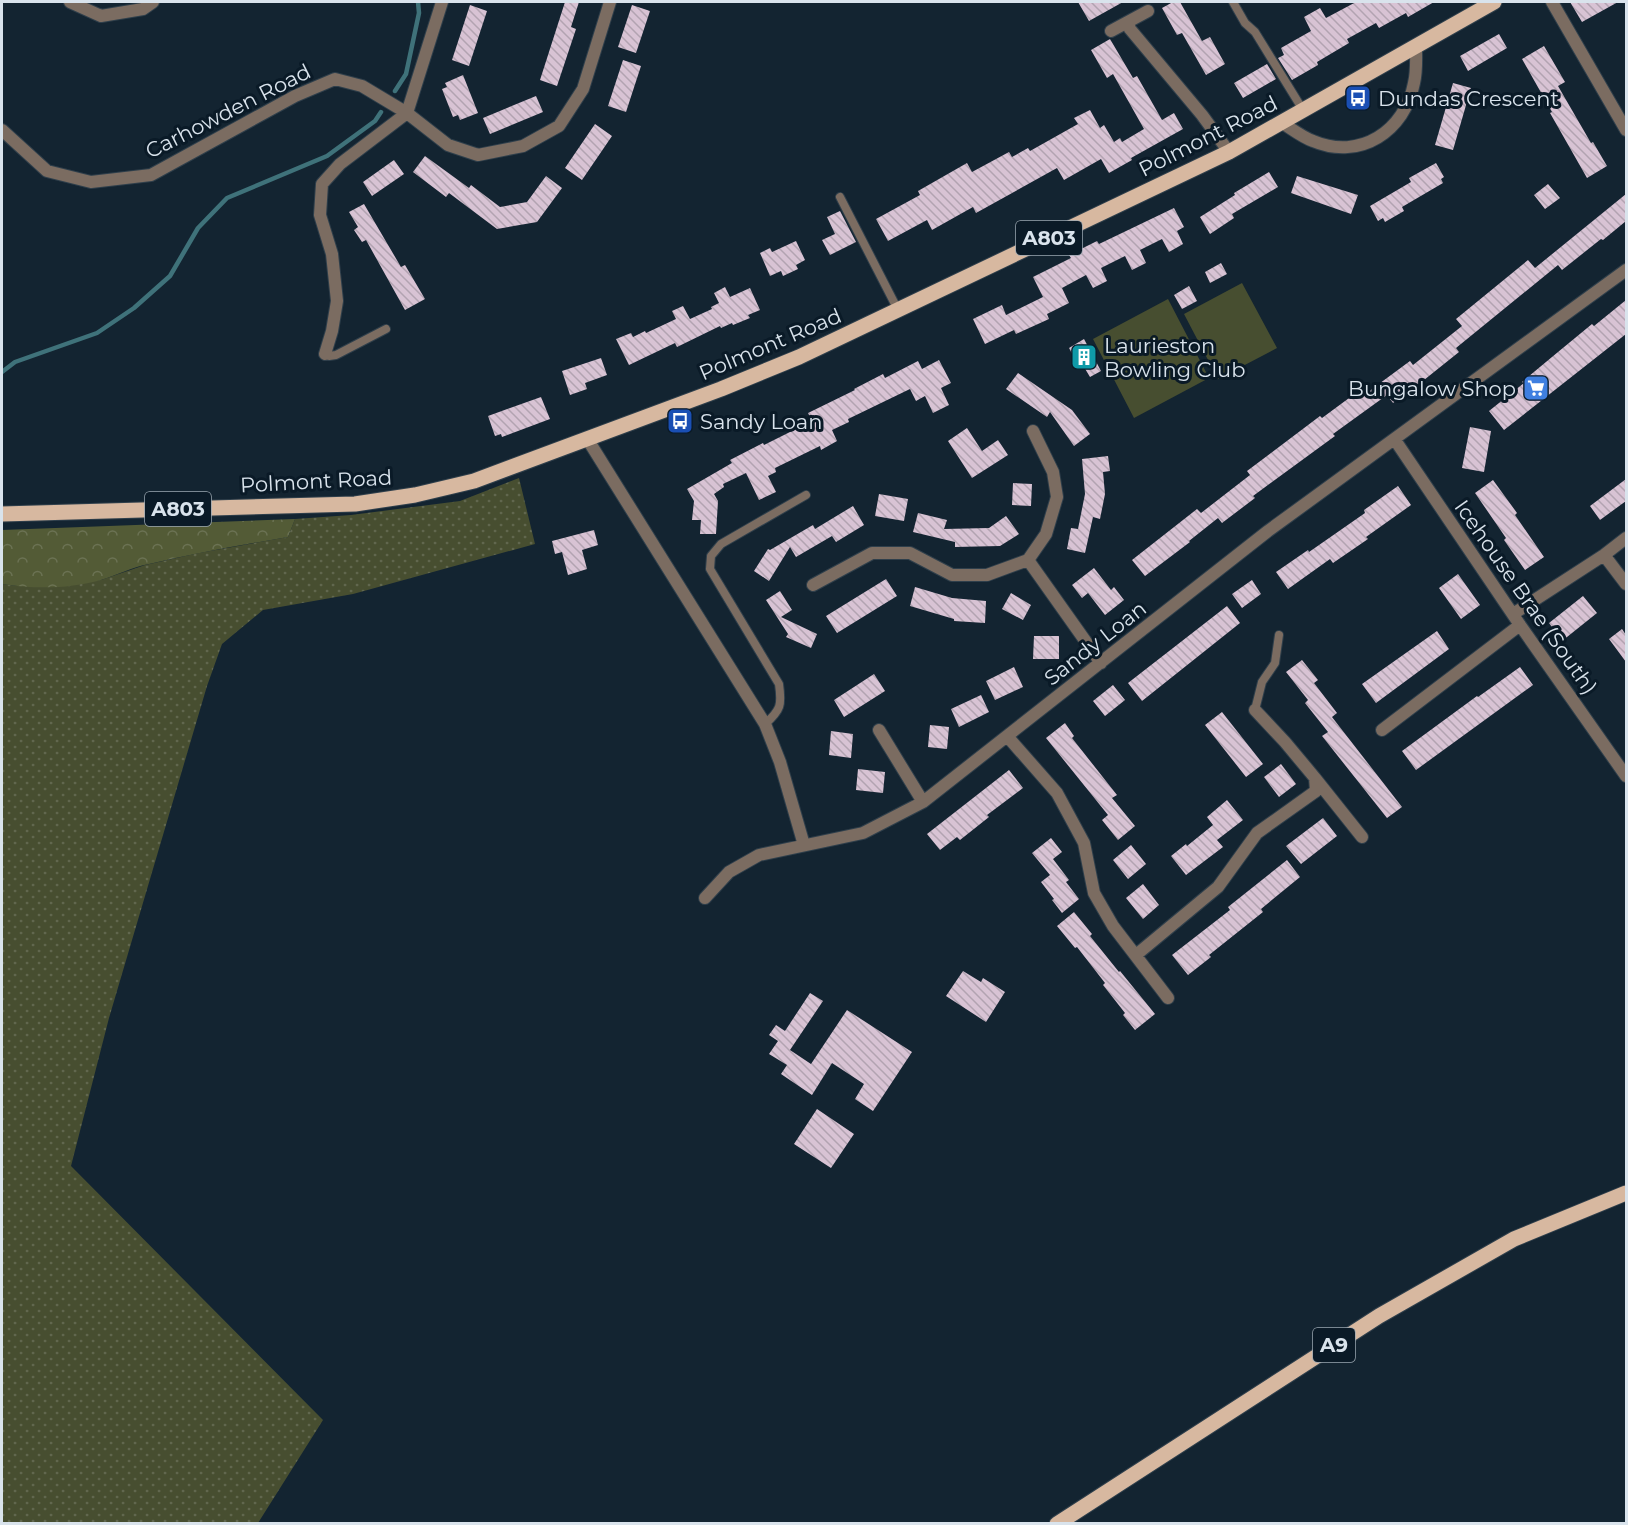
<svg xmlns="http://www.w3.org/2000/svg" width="1628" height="1525" viewBox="0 0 1628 1525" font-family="Montserrat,sans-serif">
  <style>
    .grass { fill: url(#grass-dots) }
    .forest { fill: url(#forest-crowns) }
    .pitch { fill: #474e30 }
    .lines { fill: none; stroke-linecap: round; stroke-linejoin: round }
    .stream { stroke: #3f727a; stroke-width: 4.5 }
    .building { fill: url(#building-back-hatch) }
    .lane-casing { stroke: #2f3f4b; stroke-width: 10 }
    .street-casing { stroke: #2f3f4b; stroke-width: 14 }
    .primary-casing { stroke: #2f3f4b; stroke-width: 17 }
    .lane { stroke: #7b6c61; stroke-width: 8 }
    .street { stroke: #7b6c61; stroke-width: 12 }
    .primary { stroke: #d7b8a0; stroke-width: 15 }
    .labels { text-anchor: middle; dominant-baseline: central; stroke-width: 6; stroke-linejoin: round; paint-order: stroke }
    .shield { fill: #0a1a27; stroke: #9ba7b1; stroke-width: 1.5 }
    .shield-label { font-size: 20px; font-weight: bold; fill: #d9e3ec }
    .poi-label { font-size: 21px; fill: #d9e3ec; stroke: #0a1a27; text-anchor: start }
    .street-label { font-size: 21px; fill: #d9e3ec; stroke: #0a1a27 }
  </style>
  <defs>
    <pattern id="grass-dots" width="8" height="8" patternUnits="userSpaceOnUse" patternTransform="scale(1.5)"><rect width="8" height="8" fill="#474e30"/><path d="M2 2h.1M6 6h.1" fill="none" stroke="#61674e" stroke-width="1.8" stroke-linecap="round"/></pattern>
    <pattern id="forest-crowns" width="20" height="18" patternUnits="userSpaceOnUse" patternTransform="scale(1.5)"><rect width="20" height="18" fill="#535b36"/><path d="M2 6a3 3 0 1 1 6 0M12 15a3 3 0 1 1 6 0" fill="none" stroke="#6b7253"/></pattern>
    <pattern id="building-back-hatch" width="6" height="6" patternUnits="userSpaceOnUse" patternTransform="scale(1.5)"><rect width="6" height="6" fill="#d8c3d4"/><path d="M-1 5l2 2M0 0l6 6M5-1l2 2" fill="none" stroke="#b2a3b1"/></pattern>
  </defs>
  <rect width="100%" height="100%" fill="#132431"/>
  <path class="grass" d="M519,478L535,544L353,594L263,610L222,644L207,686L109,1018L71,1166L323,1420L258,1523H2V584L17,586L101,580L145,565L199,553L288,537L295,519L351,515L460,501Z"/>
  <path class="forest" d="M295,519L288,537C242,545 195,553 149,564C133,567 117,575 101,580C69,589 34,589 2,584V530Z"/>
  <path class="pitch" d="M1242,283L1277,348L1218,379L1184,314Z
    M1168,299L1209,378L1134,418L1093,339Z"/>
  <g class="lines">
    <path class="stream" d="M395,91L406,74L419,13L418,2
      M2,372L15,362L97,333L134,308L170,276L198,228L227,198L327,156L375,121L381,112"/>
  </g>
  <path class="building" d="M565,2H579L571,27L576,29L557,86L540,80Z
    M1078,2H1123L1089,21Z
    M1173,2H1180L1202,41L1210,37L1225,64L1206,75L1182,33L1177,35L1162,8Z
    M1356,2H1434L1408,17L1406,13L1379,28L1376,23L1347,39L1349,43L1317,62L1318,65L1292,80L1278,58L1284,55L1281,48L1311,31L1304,17L1320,8L1326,18Z
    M1570,2H1618L1582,22Z
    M470,5L487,11L469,66L452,60Z
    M632,5L650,11L636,53L618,47Z
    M1499,34L1507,48L1468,71L1460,56Z
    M1110,39L1133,78L1137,76L1162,120L1174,113L1183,129L1131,158L1132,160L1109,173L1101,159L1064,180L1057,168L976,213L973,207L932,230L927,220L888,241L876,219L920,195L918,191L967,163L972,172L1009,152L1012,157L1028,148L1030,151L1078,124L1074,118L1090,110L1100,128L1104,125L1114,142L1120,138L1122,142L1144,129L1113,74L1107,78L1091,50Z
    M1544,46L1565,82L1558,86L1591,143L1593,142L1607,166L1587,178L1550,113L1552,112L1522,59Z
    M623,60L641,66L626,112L608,106Z
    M1267,64L1276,79L1243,98L1234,83Z
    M463,75L478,113L460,120L458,115L453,117L442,89L447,87L445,83Z
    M1453,83L1471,88L1453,150L1435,145Z
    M536,96L543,112L490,134L483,118Z
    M595,124L612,136L582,180L565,168Z
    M425,156L469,188L471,185L500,207L527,202L546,176L562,188L537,222L497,229L449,193L446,197L413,172Z
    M394,160L404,174L372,196L363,182Z
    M1436,163L1444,177L1441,179L1443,183L1402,207L1404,211L1385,222L1383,218L1378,221L1370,206L1411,182L1409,178Z
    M1269,172L1278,187L1232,214L1234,218L1210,234L1200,217L1235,195L1234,193Z
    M1297,176L1358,195L1351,214L1291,193Z
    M1548,184L1560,198L1545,209L1534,195Z
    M1626,194V221L1603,240L1601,239L1562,270L1558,265L1456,348L1459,352L1424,380L1393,403L1387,395L1333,434L1335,436L1253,496L1255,498L1222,523L1218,518L1189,541L1190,542L1145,576L1132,560L1197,509L1201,513L1250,475L1247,471L1320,416L1322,418L1364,387L1368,392L1410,361L1413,365L1462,326L1456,319L1500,283L1528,260L1535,268Z
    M364,204L401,267L405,265L425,299L405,310L366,240L362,242L354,230L358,227L349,212Z
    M1174,208L1184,227L1177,231L1183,244L1169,252L1162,239L1140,250L1146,263L1132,270L1125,256L1101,268L1107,281L1093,288L1086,275L1062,288L1069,303L1047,314L1049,319L1016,334L1014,330L985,344L973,319L1002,305L1006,315L1043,297L1033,277L1071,258L1069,255L1097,241L1099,244Z
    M840,211L856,242L830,255L822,240L835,234L827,217Z
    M796,241L805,260L796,265L798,269L783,276L781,271L770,276L760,253L770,248L772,252Z
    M1221,263L1227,274L1210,283L1205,272Z
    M1189,286L1197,301L1182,309L1174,295Z
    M725,287L730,297L750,288L760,310L748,315L750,318L733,325L732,323L721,328L720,326L677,347L675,343L629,365L616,339L631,333L633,337L645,331L646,333L676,319L672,311L683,306L690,319L712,309L711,307L719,303L714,293Z
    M1626,300V334L1504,430L1489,411L1524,383L1522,382L1558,352L1592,324L1594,326Z
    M1084,339L1101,371L1090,377L1084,367L1080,369L1069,348Z
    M601,358L607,375L585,383L587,389L570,395L562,371Z
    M939,360L951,383L941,388L949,405L933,413L925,396L916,401L910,389L848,419L849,422L832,430L837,441L821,450L820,446L775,468L776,472L768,476L776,492L759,500L746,473L723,484L724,487L714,494L718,501L716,534H700L701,520H692L694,501L687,489L732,463L730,460L763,443L764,445L812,421L808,413L855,390L854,389L883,374L885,378L918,361L922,369Z
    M1018,373L1072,410L1090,434L1074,446L1050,412L1047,417L1006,389Z
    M541,397L550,419L502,437L501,434L495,436L488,416Z
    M1470,427L1491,431L1484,472L1462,468Z
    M967,428L982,451L998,440L1008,455L972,478L948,441Z
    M1108,456L1110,471L1103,472L1105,494L1100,519L1093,517L1085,553L1067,549L1071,528L1078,529L1085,494L1082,459Z
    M1626,479V501L1600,520L1590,506Z
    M1493,480L1517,513L1515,515L1544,557L1525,570L1504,540L1506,538L1475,493Z
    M1013,483L1032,484L1031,506L1012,505Z
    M1398,486L1411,505L1366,537L1368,539L1333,563L1330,559L1288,589L1276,572L1308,550L1309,552L1365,513L1364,510Z
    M879,494L908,499L904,521L875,516Z
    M853,506L864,525L836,542L832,536L796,557L790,547L769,581L754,571L768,549L770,550L813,525L815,529Z
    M918,513L947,520L944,529L989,528L1006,516L1019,534L1000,546L955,547V542L913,532Z
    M594,530L598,545L582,550L587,569L568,575L562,552L555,554L552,541Z
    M1094,568L1111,590L1114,587L1124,600L1105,615L1088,593L1082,598L1072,585Z
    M1458,574L1480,605L1461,619L1439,588Z
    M886,579L897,596L837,633L826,616Z
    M1252,580L1261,594L1242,608L1232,594Z
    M915,587L952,598L986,601L985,623L954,621V619L910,606Z
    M780,591L792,610L781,617L817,634L811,648L786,637L788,634L766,600Z
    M1011,593L1031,605L1023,620L1002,609Z
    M1583,596L1597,613L1562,641L1549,623Z
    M1227,606L1240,623L1142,701L1128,683Z
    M1622,629L1626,635V662L1609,639Z
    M1437,631L1449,649L1376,703L1362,684Z
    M1034,636H1059V659H1033Z
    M1302,660L1318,680L1314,683L1337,713L1332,717L1402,807L1387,818L1322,736L1328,732L1305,703L1308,700L1286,672Z
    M1014,667L1023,687L995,700L986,681Z
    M1520,667L1533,685L1416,770L1402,751L1477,696L1478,697Z
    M874,674L885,691L844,717L834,700Z
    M1113,685L1125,700L1105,716L1093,701Z
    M981,695L989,712L959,727L951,709Z
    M1222,712L1263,764L1246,777L1205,725Z
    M1065,723L1074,736L1072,738L1117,795L1112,798L1135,826L1118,840L1102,820L1108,815L1046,738Z
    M930,725L949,727L947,749L928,747Z
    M831,731L853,734L851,758L829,755Z
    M1281,764L1296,784L1279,797L1264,777Z
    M858,769L885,772L883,793L856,790Z
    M1009,770L1023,788L987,815L989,817L960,840L957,837L940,850L927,834Z
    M1227,800L1243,820L1217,840L1223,847L1186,875L1171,856L1186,844L1187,846L1213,825L1207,817Z
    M1323,818L1337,836L1301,864L1286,846Z
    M1051,838L1062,852L1053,859L1069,880L1066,882L1079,899L1062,913L1052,900L1054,899L1041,882L1050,875L1032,853Z
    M1131,845L1146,864L1128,879L1113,860Z
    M1287,860L1300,877L1261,909L1263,912L1209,955L1211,957L1188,975L1172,955L1230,910L1228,907Z
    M1143,884L1159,905L1143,919L1126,898Z
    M1074,912L1092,934L1090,936L1119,972L1120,971L1155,1014L1135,1030L1123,1015L1125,1013L1103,985L1105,983L1077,947L1075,948L1057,926Z
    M963,971L981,982L983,978L1005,992L986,1022L946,996Z
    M810,993L823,1001L790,1050L811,1064L847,1010L912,1052L873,1111L855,1099L864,1084L832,1063L812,1095L781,1074L787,1065L769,1054L778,1041L769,1035L776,1025L785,1031Z
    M817,1109L854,1134L831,1168L794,1144Z"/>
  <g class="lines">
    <g class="lane-casing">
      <path id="lane" d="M1233,2L1245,23L1255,32L1303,110
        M840,197L898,310
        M325,354L329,356L336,355L386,329
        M1255,710L1262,682L1275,663L1279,635
        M765,724C781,710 782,705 779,684L710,569L711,556L721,544L806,495"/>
    </g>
    <g class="street-casing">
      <path id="street" d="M70,2L101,16L143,9L153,2
        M1552,2L1626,130
        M1128,22L1130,29L1202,115L1229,152
        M1111,31L1148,11
        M1281,122C1292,129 1302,137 1313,141C1360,161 1405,131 1414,83C1417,71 1416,58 1416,46
        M2,130L47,171L91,182L151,175L295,96L335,79L362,86L407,113L448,145L478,155L523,146L559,126L583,89L610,2
        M325,354L332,331L337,301L332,254L320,215L322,184L340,164L407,113L442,2
        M588,440L765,724L780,762L804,845
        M1395,440L1520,625L1626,776
        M1604,555L1626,584
        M1028,560L1101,663
        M813,585L872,553H910L952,575H987L1028,560L1046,534L1057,497L1053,472L1033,431
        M1513,614L1604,555L1626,538
        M879,730L923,802
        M1382,730L1520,625
        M1007,736L1057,793L1084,843L1094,893L1113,926L1168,998
        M1315,778L1362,837
        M705,898L729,872L759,855L863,833L923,802L1268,531L1626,270
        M1136,955L1218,887L1257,833L1316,791L1315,778L1285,742L1255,710"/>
    </g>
    <g class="primary-casing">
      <path id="primary" d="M2,514L355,504L415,495L474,481L721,389L799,357L1229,152L1494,2
        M1057,1524L1379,1316L1514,1239L1626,1193"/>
    </g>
    <use href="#lane" class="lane"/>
    <use href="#street" class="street"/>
    <use href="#primary" class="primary"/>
  </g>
  <defs>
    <g id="bus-square" transform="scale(1.35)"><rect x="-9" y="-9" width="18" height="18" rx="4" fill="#1a4fb4" stroke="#0a1a27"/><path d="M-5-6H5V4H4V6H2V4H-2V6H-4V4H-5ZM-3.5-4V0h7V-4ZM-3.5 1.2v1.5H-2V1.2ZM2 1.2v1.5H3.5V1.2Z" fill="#fff"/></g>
    <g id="building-square" transform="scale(1.35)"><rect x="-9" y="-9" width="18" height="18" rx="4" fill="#0f9aa8" stroke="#0a1a27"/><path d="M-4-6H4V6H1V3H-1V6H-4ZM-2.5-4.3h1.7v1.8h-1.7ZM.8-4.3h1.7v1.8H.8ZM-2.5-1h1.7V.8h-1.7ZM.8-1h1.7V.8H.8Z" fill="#fff"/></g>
    <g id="supermarket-square" transform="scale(1.35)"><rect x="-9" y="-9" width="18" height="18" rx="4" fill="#3f7fe0" stroke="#0a1a27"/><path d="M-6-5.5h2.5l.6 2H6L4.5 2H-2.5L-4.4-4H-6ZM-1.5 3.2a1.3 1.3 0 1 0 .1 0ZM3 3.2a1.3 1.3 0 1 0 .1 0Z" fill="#fff"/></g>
  </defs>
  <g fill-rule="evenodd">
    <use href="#bus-square" x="1358" y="98"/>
    <use href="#building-square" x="1084" y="357"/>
    <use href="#supermarket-square" x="1536" y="388"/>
    <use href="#bus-square" x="680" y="421"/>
  </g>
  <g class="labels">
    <g class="shield">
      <rect x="1016" y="221" width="66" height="34" rx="4.5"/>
      <rect x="145" y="492" width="66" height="34" rx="4.5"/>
      <rect x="1313" y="1328" width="42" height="34" rx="4.5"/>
    </g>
    <g class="shield-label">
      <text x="1049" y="238">A803</text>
      <text x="178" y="509">A803</text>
      <text x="1334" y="1345">A9</text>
    </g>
    <g class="poi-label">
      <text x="1378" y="98">Dundas Crescent</text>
      <text x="1104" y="345">Laurieston<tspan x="1104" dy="24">Bowling Club</tspan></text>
      <text x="1516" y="388" text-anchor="end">Bungalow Shop</text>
      <text x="700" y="421">Sandy Loan</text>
    </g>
    <g class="street-label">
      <text transform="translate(228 111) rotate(-27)">Carhowden Road</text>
      <text transform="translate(1208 136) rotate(-27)">Polmont Road</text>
      <text transform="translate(770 344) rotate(-23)">Polmont Road</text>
      <text transform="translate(316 481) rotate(-3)">Polmont Road</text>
      <text transform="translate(1526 597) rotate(55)">Icehouse Brae (South)</text>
      <text transform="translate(1095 643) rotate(-38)">Sandy Loan</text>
    </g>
  </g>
  <rect width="1628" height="1525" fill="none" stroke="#d9e3ec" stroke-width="6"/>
</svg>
